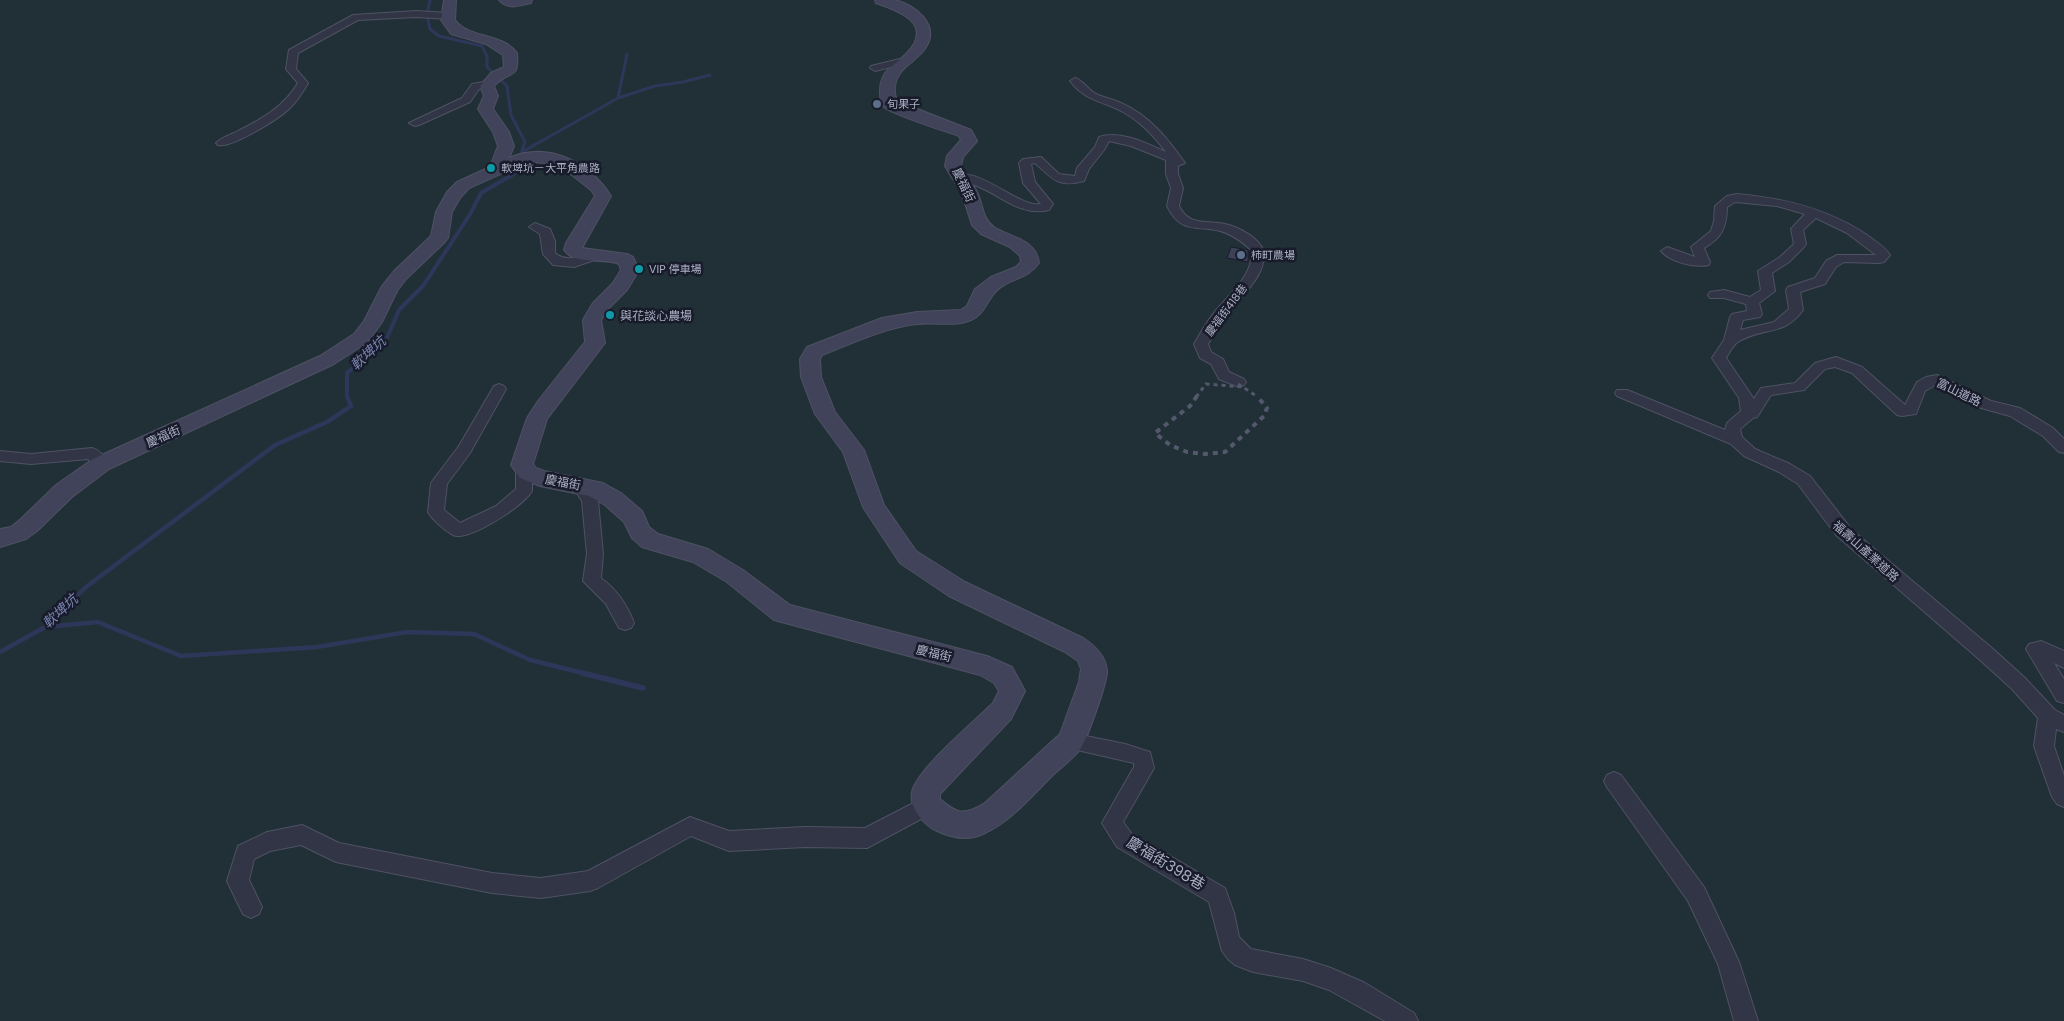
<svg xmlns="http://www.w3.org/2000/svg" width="2064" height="1021" viewBox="0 0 2064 1021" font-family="Poppins,'Noto Sans TC',sans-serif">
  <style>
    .green { fill: #213037 }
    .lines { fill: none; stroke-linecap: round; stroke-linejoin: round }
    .stream-far3 { stroke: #2e3659; stroke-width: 3 }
    .stream-far2 { stroke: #2e3659; stroke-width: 4 }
    .stream-far1 { stroke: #2e3659; stroke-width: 4.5 }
    .stream { stroke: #2e3659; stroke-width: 5.5 }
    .building { fill: #3c4157; stroke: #191d2c }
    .street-casing { stroke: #4f5264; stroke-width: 2 }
    .secondary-casing { stroke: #4f5264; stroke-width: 2 }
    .street { fill: #323546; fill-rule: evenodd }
    .secondary { fill: #404359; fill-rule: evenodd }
    .rail-far1 { stroke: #53586d; stroke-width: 3; stroke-dasharray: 4 4; stroke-linecap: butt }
    .rail { stroke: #53586d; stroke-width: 4; stroke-dasharray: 5 5; stroke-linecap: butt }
    .service-dot { fill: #5c6f8a; stroke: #181b2a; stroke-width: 2 }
    .culture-dot { fill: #0f9aa8; stroke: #181b2a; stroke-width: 2 }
    .labels { text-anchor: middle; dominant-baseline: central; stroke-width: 5; stroke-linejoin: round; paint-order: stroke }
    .far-poi-label { font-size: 11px; fill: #abafc3; stroke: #181b2a; text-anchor: start }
    .far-street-label { font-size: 11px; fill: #abafc3; stroke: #181b2a }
    .street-label { font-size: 12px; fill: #abafc3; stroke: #181b2a }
    .poi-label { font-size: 12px; fill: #abafc3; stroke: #181b2a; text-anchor: start }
    .water-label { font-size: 14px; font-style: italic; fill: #7a85b2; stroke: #181b2a }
    .near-street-label { font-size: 15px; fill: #abafc3; stroke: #181b2a }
  </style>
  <rect width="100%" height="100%" fill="#1e2335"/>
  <path class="green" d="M0,0H2064V1021H0Z"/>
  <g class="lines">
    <path class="stream-far3" d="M430,0L427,15L430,29L439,36L482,46L487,56V67L507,86L511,115L525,142L514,174L510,176
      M618,98L655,86L683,82L710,75
      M522,152L618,98L627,54"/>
    <path class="stream-far2" d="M347,397V373L387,338L399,310L423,286L469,216L481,193L512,175"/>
    <path class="stream-far1" d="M45,627L98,622L181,656L317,647L407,632L474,634L530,660L587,674
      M0,652L45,627L86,587L275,445L327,422L351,406L347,396"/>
    <path class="stream" d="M582,673L643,688"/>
  </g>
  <path class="building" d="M1231,247L1248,250V262L1227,258Z"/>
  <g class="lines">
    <g class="street-casing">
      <path id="street" d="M416,11L448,13L453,16L448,19L416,17L358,20L298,53L296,69L308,83C303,92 297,101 290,108C280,118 231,149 218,145L216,143C222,137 233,134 240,130C264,118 284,106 298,83L286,69L289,50L353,15Z
        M908,57L913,60L912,62L875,71L870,68L871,66Z
        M1075,78C1083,80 1088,90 1096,94C1104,98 1113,99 1121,103C1150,116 1167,138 1185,163L1178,166V174L1183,188L1179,206C1188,224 1201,221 1219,223C1235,225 1253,234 1262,247C1272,274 1236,300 1222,320C1217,328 1213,336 1208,344L1211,352L1223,359L1229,372L1244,379L1246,382L1244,385L1239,387L1219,379L1211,364L1200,358L1194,344C1200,334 1206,323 1213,314C1226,297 1258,272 1250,249C1241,241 1232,234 1220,231C1195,225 1181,234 1167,206L1171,188L1166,174V160L1131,146L1109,141L1104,150L1089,169L1084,181C1058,188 1053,179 1035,163L1031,164L1035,182L1053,204L1049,210C1020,217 1001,195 975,185C969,183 963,183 956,181L954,179C972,160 1019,209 1041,204L1023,183L1019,163L1023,159L1041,157L1059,174L1075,176L1077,168L1095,147L1099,137C1121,130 1146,143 1166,152C1154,136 1141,122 1123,112C1103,101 1085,101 1070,81Z
        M489,81L493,82L494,84L493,86L479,89L470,102L419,125L415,126L409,123L462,98L472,84Z
        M1737,194C1784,198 1828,209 1867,235C1875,241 1885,247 1890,255L1884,262L1879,263L1844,262L1836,267L1825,284L1800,292L1803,310C1784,337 1761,327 1738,342C1733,345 1729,353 1726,358L1754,399L1761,388L1795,383L1815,363L1836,357L1862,367L1905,405L1917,382L1926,377L1937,375L1991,401L2020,408L2053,428L2064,439V453L2059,452L2043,436L2010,416L1981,408L1935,385L1925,391L1916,414L1902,416L1897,415L1852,373L1835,367L1825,369L1804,390L1771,395L1757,417L1753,418L1740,429L1742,437L1755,449L1790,464L1810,476L1852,530L1993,649L2025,678L2055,710L2064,715V732L2056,729L2054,746L2064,776V807L2057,804L2052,797L2034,746L2038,718L2012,689L1980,660L1836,535L1798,484L1779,472L1744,456L1731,444L1617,396L1615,393L1617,390H1627L1725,430L1727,423L1741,411L1739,398L1712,358L1724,340L1730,317L1732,314L1747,311L1746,304L1724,298H1710L1708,295L1710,292L1724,290L1750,297L1761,290L1758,271L1780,257L1794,244L1791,229L1805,214L1777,206L1735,202L1727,207C1727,227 1721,239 1704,248L1710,262L1709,265C1695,268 1670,262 1661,251L1667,247L1695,257L1691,247L1711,231L1714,221L1715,206L1727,196ZM1816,218L1847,233L1876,255H1837L1826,261L1815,278L1788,287L1786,290L1789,309L1774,322L1740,330L1743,320L1760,317L1762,314L1759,303L1775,291L1772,273L1789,262L1804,247L1806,244L1803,230Z
        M535,223L550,229L555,241V253C568,264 580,255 595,251L601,255L600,258L574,267L553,265L543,254L540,234L529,227Z
        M499,384L504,386L506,389L470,453L447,484L444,510L460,523L496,506L516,489V474L520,466L526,464L532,466L534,470L532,474V491C523,506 475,537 457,536C450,536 431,518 428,512L431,483L459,446L494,386Z
        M92,448C100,450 105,457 109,464L107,468C97,471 94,466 88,459L31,464L0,461V451L31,454Z
        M580,479L586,481L598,501L603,554L601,578C617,590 627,604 634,623L631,628L625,630L619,628L606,604L583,581L587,554L582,501L572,485L574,481Z
        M2041,641L2064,651V668L2054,663L2064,679V703L2057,701L2026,649L2029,644Z
        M1071,733L1125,744L1150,752L1154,768L1123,822L1131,833L1225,888L1234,913L1239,937L1251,949L1303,959L1331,968L1365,983L1414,1013L1418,1021H1385L1329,990L1303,981L1253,972L1235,965L1228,959L1222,951L1209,902L1117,847L1102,823L1134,767V763L1064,747L1061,741L1064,735Z
        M1614,772L1621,775L1704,887L1739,962L1758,1021H1734L1718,964L1688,901L1607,787L1604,781L1607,775Z
        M927,796L934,798L937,805L934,812L867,848L805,847L729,851L691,836L598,888L590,891L541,898L492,893L336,862L301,845L270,851L254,859L249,880L262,907L259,914L251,918L243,914L227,881L238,846L267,832L302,825L339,843L492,873L541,878L588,871L690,817L729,831L805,827L865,828Z"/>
    </g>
    <g class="secondary-casing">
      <path id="secondary" d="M444,0H456L455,20C469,39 501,32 517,53C519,82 511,68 494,86L498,96L493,109L509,132L514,146L509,158C549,141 589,162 611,196L582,248L627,254L633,257L639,270L627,290L607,310L601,320L605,343L547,419L533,464L536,468L544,471L603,483L621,493L642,511L649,527L658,534L708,549L743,570L790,605L987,656L1012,667L1025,691L1011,719L940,794V799C958,815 965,815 985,803L1060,734L1079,682L1081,669L1078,661L1065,652L949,596L900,563L863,507L843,452L815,414L801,377L800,359L807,347L882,318L917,312L961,310L967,306L975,289L991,277L1016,267L1021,262L1020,256L1010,247L981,234L972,225L962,194L945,166L947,156L961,140L959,136C945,131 893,115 884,107C881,103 880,97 880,92C880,69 894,67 907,53C934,24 900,11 876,3L875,0C881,0 888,0 894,0C915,4 940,25 926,47C919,59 904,65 899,75C894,83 894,93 897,101L971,130L977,141L963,157L961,166C966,175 973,183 977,192C983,204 982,219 994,227C1011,238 1036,239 1039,263C1029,277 1017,277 1004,285C987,294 987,314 971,320C955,327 933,322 917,324C883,328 853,343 822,355L820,359L821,377L835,412L864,450L884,505L916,551L965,582L1083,638C1094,645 1105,655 1107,670C1108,681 1087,739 1081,748C1075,757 1064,765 1056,772C1034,793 1013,820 985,833C970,841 952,838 937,831C924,825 909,808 912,792C917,769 974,722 993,703L999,691L994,683L980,675L774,620L727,582L693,562L642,547L632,538L624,522L605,505L589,496L540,486L520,478L511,465L527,418L538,401L585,342L583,320L593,303L613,283L621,270L619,264C603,257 575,266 564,250L566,243L595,196L591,190L558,164L533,162L523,164L469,188L460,198L452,212L448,238L445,242L406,279L397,291L382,322L368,342L334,364L109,469L72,497L37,531L26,539L0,547V529L11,527L21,519L56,485L93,459L320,356L354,334L364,321L382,286L394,271L431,236L436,212L447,192L457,182L490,167L498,146L493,132L478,109L484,96L480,86L491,73L504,67L503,55L486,44L451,34L441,20Z
        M499,0H532L531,3C519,6 507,10 499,0Z"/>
    </g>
    <use href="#street" class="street"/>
    <use href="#secondary" class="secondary"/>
    <path class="rail-far1" d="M1238,384L1258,397
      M1196,397L1206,384L1243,387"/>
    <path class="rail" d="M1197,396L1190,406L1155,433L1170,445L1187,452L1205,454L1225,452L1264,416L1267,408L1257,396"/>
  </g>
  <g class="service-dot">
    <circle cx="877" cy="104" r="5"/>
    <circle cx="1241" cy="255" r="5"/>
  </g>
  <g class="culture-dot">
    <circle cx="491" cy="168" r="5"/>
    <circle cx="639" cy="269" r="5"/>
    <circle cx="610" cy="315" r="5"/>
  </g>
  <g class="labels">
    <g class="far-poi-label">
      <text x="887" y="104">旬果子</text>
      <text x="501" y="168">軟埤坑－大平角農路</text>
      <text x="1251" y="255">柿町農場</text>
      <text x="649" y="269">VIP 停車場</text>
    </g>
    <g class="far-street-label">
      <text transform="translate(1226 310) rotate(-53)">慶福街418巷</text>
    </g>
    <g class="street-label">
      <text transform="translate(964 185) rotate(65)">慶福街</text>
      <text transform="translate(1959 392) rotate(26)">富山道路</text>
      <text transform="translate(163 436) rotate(-24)">慶福街</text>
      <text transform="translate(563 482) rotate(11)">慶福街</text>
      <text transform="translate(1866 551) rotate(42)">福壽山產業道路</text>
      <text transform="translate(934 653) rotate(13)">慶福街</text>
    </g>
    <g class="poi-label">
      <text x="620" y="315">與花談心農場</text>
    </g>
    <g class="water-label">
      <text transform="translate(368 353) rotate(-43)">軟埤坑</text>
      <text transform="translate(60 611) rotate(-43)">軟埤坑</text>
    </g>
    <g class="near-street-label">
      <text transform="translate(1166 863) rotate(31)">慶福街398巷</text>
    </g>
  </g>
</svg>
